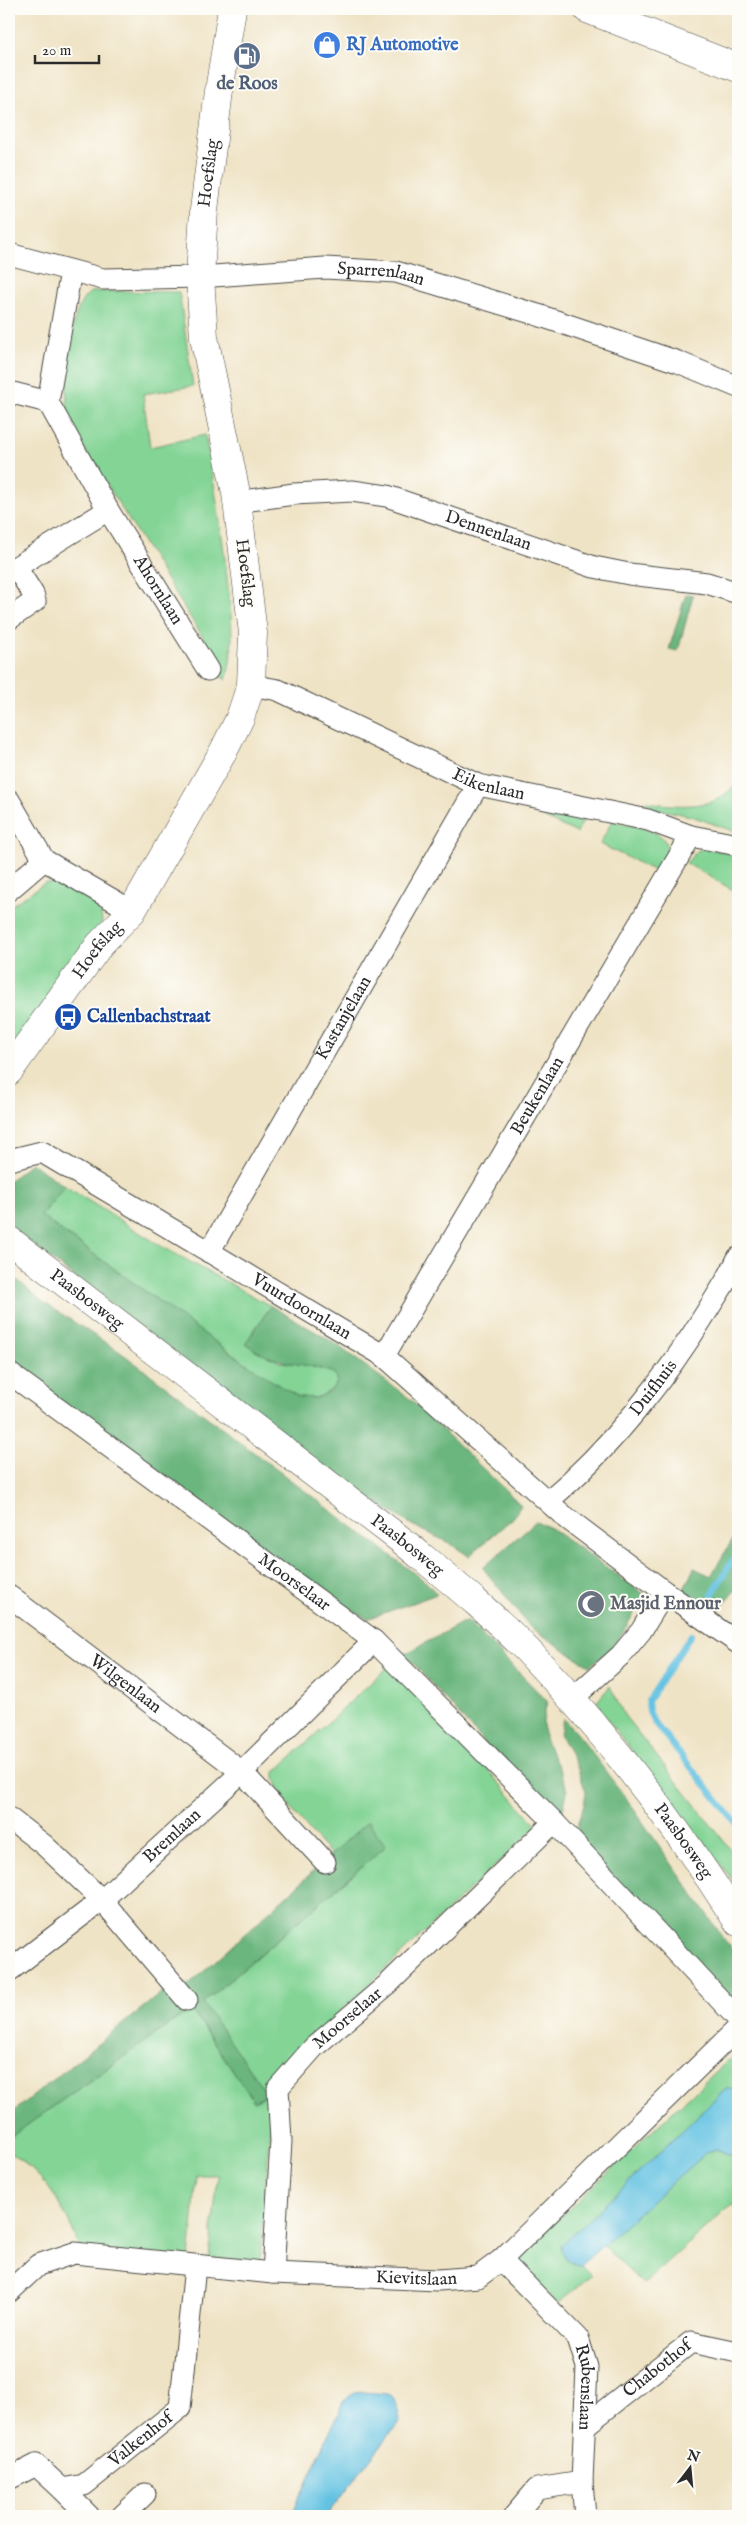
<svg xmlns="http://www.w3.org/2000/svg" width="747" height="2525" viewBox="0 0 747 2525" font-family="'IM FELL English',serif">
  <style>
    .green { fill: #83d495; stroke: #578060 }
    .forest { fill: #6ab67e; stroke: #4a7054 }
    .water { fill: #64c2e2; stroke: #487686 }
    .lines { fill: none; stroke-linecap: round; stroke-linejoin: round }
    .stream { stroke: #64c2e2; stroke-width: 6 }
    .minor-casing { stroke: #484742; stroke-width: 23 }
    .tertiary-casing { stroke: #484742; stroke-width: 29 }
    .minor { stroke: #fff; stroke-width: 21 }
    .tertiary { stroke: #fff; stroke-width: 28 }
    .labels { text-anchor: middle; dominant-baseline: central; stroke-width: 4; stroke-linejoin: round; paint-order: stroke }
    .shop-label { font-size: 18px; font-weight: bold; fill: #366cbe; stroke: #fdfcf7; text-anchor: start }
    .service-label { font-size: 18px; font-weight: bold; fill: #4e5e75; stroke: #fdfcf7 }
    .street-label { font-size: 18px; fill: #2b2b2b; stroke: #fdfcf7 }
    .transit-label { font-size: 18px; font-weight: bold; fill: #164399; stroke: #fdfcf7; text-anchor: start }
    .worship-label { font-size: 18px; font-weight: bold; fill: #5b616d; stroke: #fdfcf7; text-anchor: start }
  </style>
  <rect width="100%" height="100%" fill="#fdfcf7"/>
  <filter id="ink" filterUnits="userSpaceOnUse"><feTurbulence type="fractalNoise" baseFrequency=".02" numOctaves="2"/><feDisplacementMap in="SourceGraphic" scale="10" xChannelSelector="R" yChannelSelector="G"/><feConvolveMatrix kernelMatrix="1 2 1 2 8 2 1 2 1" color-interpolation-filters="sRGB"/></filter>
  <filter id="wash" filterUnits="userSpaceOnUse"><feTurbulence type="fractalNoise" baseFrequency=".0096" numOctaves="4" result="noise"/><feDisplacementMap in="SourceGraphic" scale="20" xChannelSelector="R" yChannelSelector="G"/><feGaussianBlur stdDeviation="1.12" result="paint"/><feColorMatrix in="noise" values="0 0 0 0 0 0 0 0 0 0 0 0 0 0 0 0 0 1.4 0 .05"/><feComposite in="paint" operator="in"/></filter>
  <g filter="url(#wash)">
    <rect width="100%" height="100%" fill="#efe3c5"/>
    <path class="green" d="M103,291L179,292L193,386L143,394L150,447L205,435C214,482 222,530 227,578C231,612 236,646 226,680L214,672L221,666L78,439C75,432 70,425 69,417C63,394 67,304 91,292C94,291 100,292 103,291Z
      M738,783V826L736,832L691,816L643,806L645,801C663,806 698,808 716,800C724,796 731,789 738,783Z
      M514,800L586,815L577,833L513,803Z
      M612,821C646,830 682,828 661,874L600,844Z
      M705,848L738,855V893L686,863L697,851Z
      M45,883H65L87,895L100,908L102,920L97,938L9,1049V907Z
      M65,1186L161,1246L271,1306L250,1336L278,1362L302,1364L334,1373L337,1382C328,1395 318,1400 302,1397C283,1394 262,1374 246,1363C177,1316 109,1265 41,1216Z
      M393,1662L537,1826L285,2064L273,2086L260,2262L209,2258L218,2175H197L189,2259L82,2252C63,2207 51,2180 9,2152V2138L191,2009L254,2101L267,2095L203,2003L386,1846L331,1855C316,1837 272,1794 275,1772Z
      M610,1686L624,1715L738,1859V1887L595,1704Z
      M738,2051V2091L734,2088L726,2089L561,2246C564,2256 569,2264 581,2265L591,2275L558,2304L514,2260Z
      M716,2149L738,2158V2208L733,2204L643,2284L602,2245L705,2153Z"/>
    <path class="forest" d="M686,594L693,595L678,651L669,649Z
      M31,1163L65,1186L41,1216L221,1346L283,1388L299,1397L316,1398L330,1392L337,1382L334,1373C301,1360 276,1368 246,1343L271,1306L333,1342L410,1399L521,1505L513,1518L469,1556L449,1543L412,1525L341,1481L9,1227V1181Z
      M9,1273L43,1302L123,1354L426,1582L437,1594L367,1619L325,1593L9,1363Z
      M536,1521L552,1529L644,1594C630,1621 616,1650 589,1666L530,1627L483,1568Z
      M738,1530V1587L714,1615L682,1593L694,1568L711,1576Z
      M467,1620L547,1701L543,1721L544,1737L564,1779L567,1792L559,1827L405,1654Z
      M563,1718L585,1744L628,1801L738,1959V2009L573,1842L584,1805L586,1792L576,1764L560,1735Z
      M368,1821L386,1846L203,2003L267,2094L254,2101L191,2009L9,2138V2109L12,2113L176,1981L189,1985Z"/>
    <path class="water" d="M734,2088L738,2091V2158L716,2149L705,2153L581,2265C571,2265 561,2256 561,2246L726,2089Z
      M364,2392C393,2395 395,2389 400,2421L326,2516H291L345,2399L355,2393Z"/>
    <g class="lines">
      <path class="stream" d="M712,1595L738,1550
        M691,1635L648,1701L649,1711L653,1721L738,1825"/>
    </g>
  </g>
  <g filter="url(#ink)">
    <g class="lines">
      <g class="minor-casing">
        <g id="minor">
          <path id="s1" d="M9,254L103,279L200,277L325,268L396,272L538,315L678,362L738,387"/>
          <path id="s2" d="M71,271L48,402L108,510L208,670"/>
          <path d="M9,392L48,402"/>
          <path id="s3" d="M236,502L294,494L352,491L387,496L594,567L629,574L707,583L738,593"/>
          <path d="M9,619L35,601L33,594L16,567L108,510"/>
          <path id="s4" d="M251,685L278,690L478,785L648,820L691,836L738,845"/>
          <path d="M9,800L44,860L132,911"/>
          <path d="M9,890L44,860"/>
          <path id="s5" d="M9,1160L42,1152L384,1356L564,1516L665,1592L738,1643"/>
          <path id="s6" d="M209,1252L478,785"/>
          <path id="s7" d="M384,1356L691,836"/>
          <path id="s8" d="M9,1373L374,1641L554,1822L738,2019"/>
          <path id="s9" d="M548,1501C610,1449 667,1377 709,1308C719,1292 730,1276 738,1258"/>
          <path id="s10" d="M9,1596L242,1772L325,1862"/>
          <path d="M571,1700L621,1655L641,1631L665,1592"/>
          <path d="M9,1818L44,1845L102,1900L187,2000"/>
          <path id="s11" d="M9,1971L102,1900L242,1772L374,1641"/>
          <path id="s12" d="M501,2260L578,2338L587,2367L582,2482L585,2516"/>
          <path id="s13" d="M273,2273L281,2141L278,2088L314,2047L388,1984L554,1822"/>
          <path id="s14" d="M9,2292L38,2265L74,2253L273,2273L438,2280L478,2277L501,2260L738,2028"/>
          <path id="s15" d="M586,2425L691,2342L738,2352"/>
          <path id="s16" d="M9,2479L36,2465L62,2489L84,2485L180,2408L195,2267"/>
          <path d="M62,2489L89,2516"/>
          <path d="M122,2516L145,2494"/>
          <path d="M514,2516L537,2489L582,2482"/>
        </g>
      </g>
      <g class="tertiary-casing">
        <g id="tertiary">
          <path d="M587,9L738,68"/>
          <path id="s17" d="M9,1071L100,944L132,911L223,752L240,718L251,685L253,633L236,493L204,337L200,277L204,210L219,91L232,9"/>
          <path id="s18" d="M9,1240L405,1543C446,1577 489,1611 527,1650C606,1733 677,1826 738,1922"/>
        </g>
      </g>
      <use href="#minor" class="minor"/>
      <use href="#tertiary" class="tertiary"/>
    </g>
  </g>
  <defs>
    <g id="shop-disc" transform="scale(1.4375)"><circle r="9.5" fill="#3f7fe0" stroke="#fdfcf7"/><path d="M-5-2.5h2.3a2.7 3.5 0 0 1 5.4 0H5L5.5 6h-11ZM-1.5-2.5h3a1.5 2.3 0 0 0-3 0Z" fill="#fff"/></g>
    <g id="fuel-disc" transform="scale(1.4375)"><circle r="9.5" fill="#5c6f8a" stroke="#fdfcf7"/><path d="M-5.5-6h7V0h2V4h1.3V-2.5L3-4.5l.8-.8L6-3V5H2.5V1h-1V6h-7ZM-4.2-4.7v3.2H.2V-4.7Z" fill="#fff"/></g>
    <g id="bus-disc" transform="scale(1.4375)"><circle r="9.5" fill="#1a4fb4" stroke="#fdfcf7"/><path d="M-5-6H5V4H4V6H2V4H-2V6H-4V4H-5ZM-3.5-4V0h7V-4ZM-3.5 1.2v1.5H-2V1.2ZM2 1.2v1.5H3.5V1.2Z" fill="#fff"/></g>
    <g id="mosque-disc" transform="scale(1.4375)"><circle r="9.5" fill="#6b7280" stroke="#fdfcf7"/><path d="M3.5-4.9A6 6 0 1 0 3.5 4.9A5 5 0 1 1 3.5-4.9Z" fill="#fff"/></g>
  </defs>
  <g fill-rule="evenodd">
    <use href="#shop-disc" x="327" y="45"/>
    <use href="#fuel-disc" x="247" y="56"/>
    <use href="#bus-disc" x="68" y="1017"/>
    <use href="#mosque-disc" x="591" y="1604"/>
  </g>
  <g class="labels">
    <g class="shop-label">
      <text x="346" y="45">RJ Automotive</text>
    </g>
    <g class="service-label">
      <text x="247" y="84">de Roos</text>
    </g>
    <g class="street-label">
      <text stroke="none"><textPath href="#s17" startOffset="975">Hoefslag</textPath></text>
      <text stroke="none"><textPath href="#s1" startOffset="376">Sparrenlaan</textPath></text>
      <text stroke="none"><textPath href="#s3" startOffset="259">Dennenlaan</textPath></text>
      <text transform="translate(245 573) rotate(83)">Hoefslag</text>
      <text stroke="none"><textPath href="#s2" startOffset="351">Ahornlaan</textPath></text>
      <text stroke="none"><textPath href="#s4" startOffset="259">Eikenlaan</textPath></text>
      <text stroke="none"><textPath href="#s17" startOffset="150">Hoefslag</textPath></text>
      <text stroke="none"><textPath href="#s6" startOffset="270">Kastanjelaan</textPath></text>
      <text stroke="none"><textPath href="#s7" startOffset="302">Beukenlaan</textPath></text>
      <text stroke="none"><textPath href="#s18" startOffset="98">Paasbosweg</textPath></text>
      <text stroke="none"><textPath href="#s5" startOffset="336">Vuurdoornlaan</textPath></text>
      <text stroke="none"><textPath href="#s9" startOffset="155">Duifhuis</textPath></text>
      <text stroke="none"><textPath href="#s18" startOffset="502">Paasbosweg</textPath></text>
      <text stroke="none"><textPath href="#s8" startOffset="354">Moorselaar</textPath></text>
      <text stroke="none"><textPath href="#s10" startOffset="146">Wilgenlaan</textPath></text>
      <text stroke="none"><textPath href="#s11" startOffset="212">Bremlaan</textPath></text>
      <text stroke="none"><textPath href="#s18" startOffset="908">Paasbosweg</textPath></text>
      <text stroke="none"><textPath href="#s13" startOffset="284">Moorselaar</textPath></text>
      <text stroke="none"><textPath href="#s14" startOffset="421">Kievitslaan</textPath></text>
      <text stroke="none"><textPath href="#s15" startOffset="91">Chabothof</textPath></text>
      <text stroke="none"><textPath href="#s12" startOffset="160">Rubenslaan</textPath></text>
      <text stroke="none"><textPath href="#s16" startOffset="161">Valkenhof</textPath></text>
    </g>
    <g class="transit-label">
      <text x="87" y="1017">Callenbachstraat</text>
    </g>
    <g class="worship-label">
      <text x="610" y="1604">Masjid Ennour</text>
    </g>
  </g>
  <rect width="747" height="2525" fill="none" stroke="#fdfcf7" stroke-width="30"/>
  <g transform="translate(690 2468) rotate(16)" stroke="#fdfcf7" stroke-width="4" paint-order="stroke">
  <path d="M0-4L9 19L0 12L-9 19Z" fill="#2b2b2b"/>
  <text y="-8" font-size="14" font-weight="bold" text-anchor="middle" fill="#2b2b2b">N</text>
  </g>
  <path d="M35 55v8h64v-8" fill="none" stroke="#2b2b2b" stroke-width="2.5"/>
  <text x="42" y="55" font-size="15" fill="#2b2b2b" stroke="#fdfcf7" stroke-width="4" paint-order="stroke">20 m</text>
</svg>
